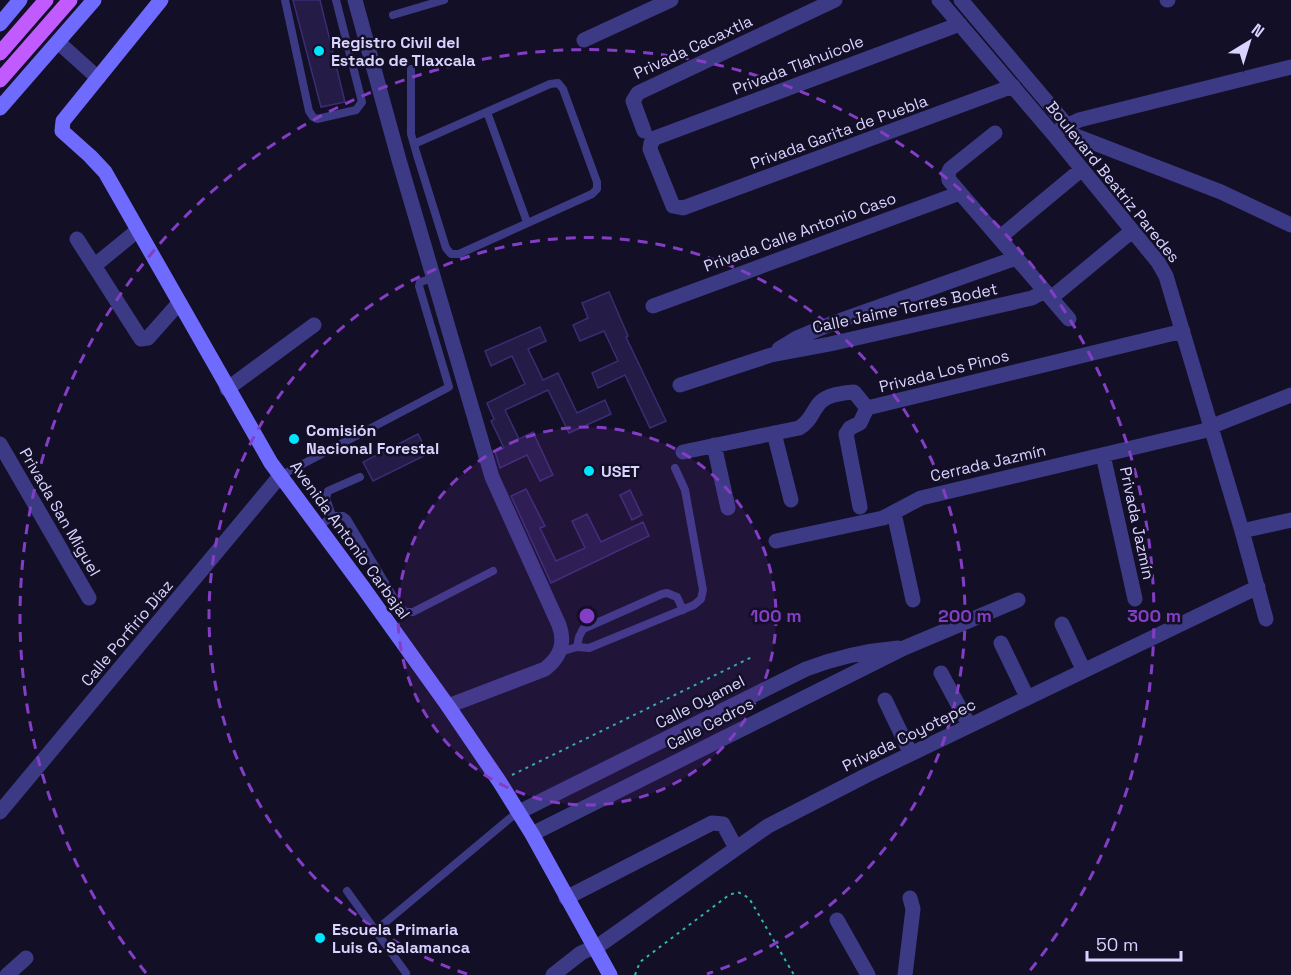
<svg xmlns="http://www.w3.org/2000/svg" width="1291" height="975" viewBox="0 0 1291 975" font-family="'Space Grotesk',sans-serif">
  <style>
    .building { fill: #241b47; stroke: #3b2d73; stroke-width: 1.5 }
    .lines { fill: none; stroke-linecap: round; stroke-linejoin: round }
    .path { stroke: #2fb8b0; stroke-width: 2; stroke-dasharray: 3 4.5; stroke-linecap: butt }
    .lane { stroke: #3d3a85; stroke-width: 8 }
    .street { stroke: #3d3a85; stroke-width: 15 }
    .secondary { stroke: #6f6bff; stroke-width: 15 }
    .primary { stroke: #c25bff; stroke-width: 15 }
    .ring { fill: none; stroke: #843dc5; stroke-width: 3; stroke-dasharray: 10 8 }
    .poi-dot { fill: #00e5ff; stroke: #130f26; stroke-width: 2 }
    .labels { text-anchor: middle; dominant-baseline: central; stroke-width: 5; stroke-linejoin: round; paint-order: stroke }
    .poi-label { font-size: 16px; font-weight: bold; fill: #d9d4ff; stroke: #130f26; text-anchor: start }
    .street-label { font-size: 16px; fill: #d9d4ff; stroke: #130f26 }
    .centre { fill: #843dc5; stroke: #130f26; stroke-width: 3 }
    .ring-label { font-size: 18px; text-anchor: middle; font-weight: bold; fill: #843dc5; stroke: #130f26; stroke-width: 5; stroke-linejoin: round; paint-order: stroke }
  </style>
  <rect width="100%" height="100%" fill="#130f26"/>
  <path class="building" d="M293,0H320L345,102L321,107Z
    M609,292L628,336L626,337L666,421L650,428L625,375L598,388L592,373L618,361L604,331L580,341L573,325L588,318L582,303Z
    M540,327L546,341L528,349L543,380L558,373L577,413L605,400L611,414L569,433L548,390L505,410L519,439L533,432L553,475L540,481L527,455L500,468L495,452L504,448L491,421L494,419L487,403L525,384L512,356L491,366L485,351Z
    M418,434L428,454L373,481L363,462Z
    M526,489L545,526L540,528L556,561L585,548L572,521L587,514L601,542L643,522L649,536L551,583L511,496Z
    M630,490L642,515L632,520L620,495Z"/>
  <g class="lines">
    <path class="path" d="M512,775L752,657
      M635,975L640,962L729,895L738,892L749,898L794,975"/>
    <path class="lane" d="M285,0L309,111L313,117L317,119L356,110L362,102L336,0
      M393,15L444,0
      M411,69V134L417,155L446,248L451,254H459L592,194L597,189V182L563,89L558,83L550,84L414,144
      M487,112L527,222
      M280,476L449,387L419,286L420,282L434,278
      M332,516L326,498L328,491L360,477
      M318,528L332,516H343L347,519L400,608L406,612H413L493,571
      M577,647L579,637L583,629L662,594L667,593L677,597L683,610
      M560,652L577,647L589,648L694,605L701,599L703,590L685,490L675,468
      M347,891L406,973
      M375,931L509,819L519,812"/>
    <path class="street" d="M355,0L399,160L492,477L559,625C566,644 560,657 545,669L448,706
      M939,0L1054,135L1158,262L1166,276L1242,531L1266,619
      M961,0L1076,136L1221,192L1291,225
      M1167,0H1168
      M960,24L655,138L651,143L650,149L673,206L683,208L1013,86
      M584,40L671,0
      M58,42L98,78
      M1061,129L1079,120L1291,67
      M644,131L633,101L638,93L835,0
      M995,133L950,169L948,174L949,180L1069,319
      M999,238L1082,169
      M77,239L141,339L148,338L179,303
      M94,266L138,230
      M1051,298L1132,231
      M653,306L960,193
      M779,349L797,338L833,323L1016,258
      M680,385L771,355L830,344L1032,298L1045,291
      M227,389L314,325
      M867,408L1183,331
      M774,433L791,500
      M0,444L89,598
      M714,445L728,508
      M683,452L799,428C816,419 812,400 834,395C841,394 847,392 854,392L867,408
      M1103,455L1135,599
      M860,507L846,434L850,428L860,423L867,408
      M894,513L913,600
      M1242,531L1291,520
      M776,541L883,518L921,498L1203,431L1220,423L1291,395
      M1062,624L1083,669
      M1001,643L1027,697
      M941,673L969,725
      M885,700L911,754
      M0,812L280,476
      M519,812L806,669C837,657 865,651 898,648
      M532,834L904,648L1018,600
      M566,898L712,823L723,824L736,848
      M837,920L868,975
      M7,975L26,958
      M553,975L581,953L601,944L768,826L867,775L1258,587
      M905,975L913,909L910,898"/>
    <path class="secondary" d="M161,0L63,121L62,131L90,156L105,172L271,463L362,586L448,706L499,781L532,834L610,975
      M0,24L20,0
      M0,108L94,0"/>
    <path class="primary" d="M0,53L46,0
      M0,80L70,0"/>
  </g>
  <circle cx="587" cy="616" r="189" fill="#843dc5" fill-opacity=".12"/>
  <g class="ring">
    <circle cx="587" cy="616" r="189"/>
    <path d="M467 974A378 378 0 1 1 707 974"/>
    <path d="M146 973A567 567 0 1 1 1028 973"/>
  </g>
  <g class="poi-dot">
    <circle cx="319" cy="51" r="6"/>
    <circle cx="294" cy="439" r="6"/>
    <circle cx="589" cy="471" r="6"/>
    <circle cx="320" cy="938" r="6"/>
  </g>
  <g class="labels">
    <g class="poi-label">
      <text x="331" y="42">Registro Civil del<tspan x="331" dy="18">Estado de Tlaxcala</tspan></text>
      <text x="306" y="430">Comisión<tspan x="306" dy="18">Nacional Forestal</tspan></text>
      <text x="601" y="471">USET</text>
      <text x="332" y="929">Escuela Primaria<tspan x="332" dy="18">Luis G. Salamanca</tspan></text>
    </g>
    <g class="street-label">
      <text transform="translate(693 47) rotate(-25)">Privada Cacaxtla</text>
      <text transform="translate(798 65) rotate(-21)">Privada Tlahuicole</text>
      <text transform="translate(839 132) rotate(-20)">Privada Garita de Puebla</text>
      <text transform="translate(1113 182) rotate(51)">Boulevard Beatriz Paredes</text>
      <text transform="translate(800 232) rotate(-20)">Privada Calle Antonio Caso</text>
      <text transform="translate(905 308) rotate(-12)">Calle Jaime Torres Bodet</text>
      <text transform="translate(944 371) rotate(-14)">Privada Los Pinos</text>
      <text transform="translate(988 463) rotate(-13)">Cerrada Jazmín</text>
      <text transform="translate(60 512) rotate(60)">Privada San Miguel</text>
      <text transform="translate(1137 523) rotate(78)">Privada Jazmín</text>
      <text transform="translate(350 540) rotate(54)">Avenida Antonio Carbajal</text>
      <text transform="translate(127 633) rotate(-50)">Calle Porfirio Díaz</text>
      <text transform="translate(700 702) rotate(-27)">Calle Oyamel</text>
      <text transform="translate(710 724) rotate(-27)">Calle Cedros</text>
      <text transform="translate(909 735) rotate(-26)">Privada Coyotepec</text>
    </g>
  </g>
  <circle cx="587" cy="616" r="9" class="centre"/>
  <g class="ring-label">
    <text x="776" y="622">100 m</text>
    <text x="965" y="622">200 m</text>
    <text x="1154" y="622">300 m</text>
  </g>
  <g transform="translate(1249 42) rotate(38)" stroke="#130f26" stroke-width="4.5" paint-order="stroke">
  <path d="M0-4.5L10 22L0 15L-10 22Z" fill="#d9d4ff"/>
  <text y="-9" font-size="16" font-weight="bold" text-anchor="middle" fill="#d9d4ff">N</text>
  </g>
  <path d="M1087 951v9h94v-9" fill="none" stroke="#d9d4ff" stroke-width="3"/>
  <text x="1096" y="951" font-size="18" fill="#d9d4ff" stroke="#130f26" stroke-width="4.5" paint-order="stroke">50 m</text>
</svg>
